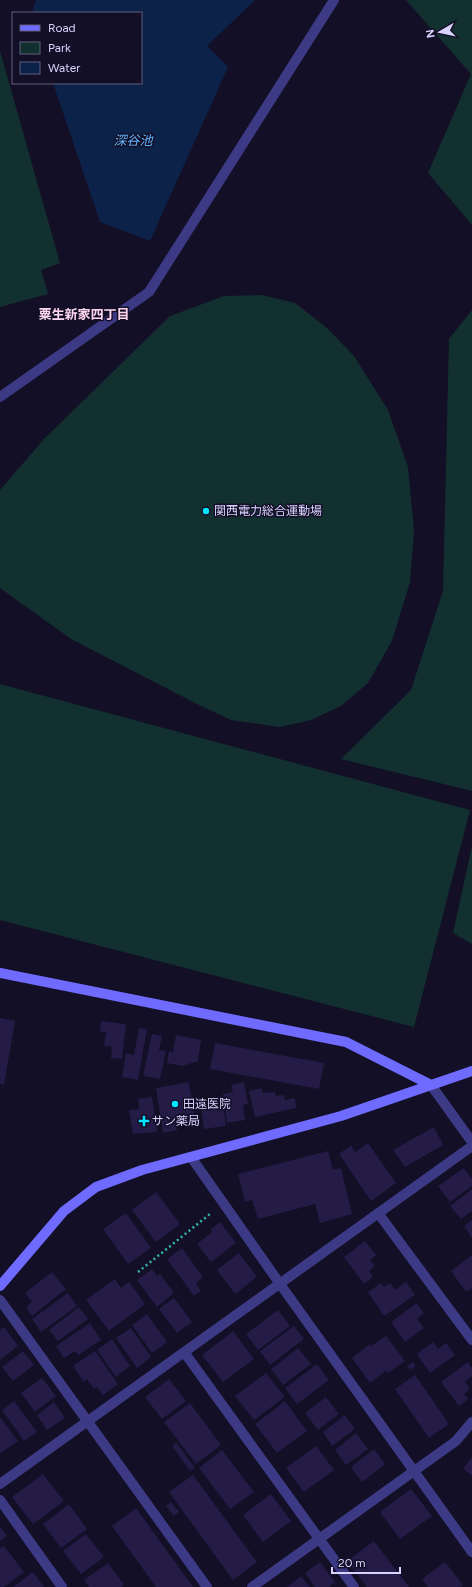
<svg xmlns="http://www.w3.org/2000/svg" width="472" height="1587" viewBox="0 0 472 1587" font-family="Figtree,'Noto Sans JP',sans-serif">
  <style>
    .green { fill: #12302f }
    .water { fill: #0c2248 }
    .building { fill: #241b47 }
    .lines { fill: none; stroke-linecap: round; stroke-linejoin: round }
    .path { stroke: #2fb8b0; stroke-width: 2.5; stroke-dasharray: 2 3; stroke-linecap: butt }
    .lane { stroke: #3d3a85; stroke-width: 10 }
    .street { stroke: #3d3a85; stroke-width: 10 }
    .secondary { stroke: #6f6bff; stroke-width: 10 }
    .poi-dot { fill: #00e5ff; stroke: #130f26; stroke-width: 1.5 }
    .labels { text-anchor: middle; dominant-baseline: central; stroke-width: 3; stroke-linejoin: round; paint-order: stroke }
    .poi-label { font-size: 12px; fill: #d9d4ff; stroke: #130f26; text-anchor: start }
    .water-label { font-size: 13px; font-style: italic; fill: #62b6ff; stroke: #130f26 }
    .neighbourhood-label { font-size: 13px; font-weight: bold; fill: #ffd6f0; stroke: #130f26 }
  </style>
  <rect width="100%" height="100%" fill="#130f26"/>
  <path class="green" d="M406,0H472V225L428,173L471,74Z
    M0,51L60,263L41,270L48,294L0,307Z
    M262,295L295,303L327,328L354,356L388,410L408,467L414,531L410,582L392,641L368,683L341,706L311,720L280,727L231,720L197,704L71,639L0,588V490L44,439L170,316L224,296Z
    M472,310V791L341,759L411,690L443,591L449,339Z
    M0,684L470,810L414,1027L0,920Z
    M472,846V944L453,933Z"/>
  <path class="water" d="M36,0H255L207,46L228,67L150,241L100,222L53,83H141V13H32Z"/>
  <path class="building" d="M0,1018L15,1021L4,1085L0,1084Z
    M101,1021L126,1024L122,1059L111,1058L112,1047L104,1046L106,1032H100Z
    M139,1028L147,1029L138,1080L122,1077L126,1053L134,1055Z
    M152,1034L162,1036L159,1050L166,1051L160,1079L143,1076Z
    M176,1035L201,1040L198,1061L182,1066L167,1063L169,1051L173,1052Z
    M215,1043L324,1063L319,1089L210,1069Z
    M189,1082L195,1120L176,1123L177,1130L163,1133L156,1088Z
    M244,1082L248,1104L243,1105L245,1120L227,1123L223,1094L233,1092L231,1085Z
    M262,1088V1093L275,1092L276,1096L284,1095L285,1100L295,1098L296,1108L255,1117L249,1091Z
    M222,1096L226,1126L204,1129L200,1099Z
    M152,1097L157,1132L133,1134L129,1110L139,1109L138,1099Z
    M434,1127L443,1145L405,1167L393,1150Z
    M368,1143L396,1183L371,1201L339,1154L351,1145L355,1152Z
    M328,1151L333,1170L341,1168L352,1214L320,1223L315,1204L258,1219L252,1200L245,1202L238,1174Z
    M464,1168L472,1179V1186L450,1202L438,1186Z
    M472,1189V1211L461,1219L450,1206Z
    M156,1192L180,1224L156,1242L132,1210Z
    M126,1213L151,1248L128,1264L103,1229Z
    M472,1220V1238L464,1226Z
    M220,1222L236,1243L211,1262L197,1244L212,1232L211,1229Z
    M365,1241L376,1255L370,1260L375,1266L369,1271L373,1277L364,1284L344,1257Z
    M182,1248L203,1277L196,1283L201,1291L194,1296L167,1259Z
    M239,1253L257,1277L235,1294L217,1270Z
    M472,1255V1288L466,1292L451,1271Z
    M152,1269L157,1276L160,1274L174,1293L157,1307L137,1280Z
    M52,1272L66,1289L32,1316L26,1307L32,1302L25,1293Z
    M115,1279L121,1288L129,1282L145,1304L109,1331L86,1300Z
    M406,1282L415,1295L384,1316L368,1292L381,1283L384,1287L390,1283L395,1290Z
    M68,1293L77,1306L41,1332L32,1319Z
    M174,1298L192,1322L177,1333L159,1309Z
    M417,1303L424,1313L417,1319L424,1328L405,1342L391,1322Z
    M79,1307L88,1319L58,1341L49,1330Z
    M278,1310L290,1326L258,1350L246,1334Z
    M147,1314L167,1342L152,1353L132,1325Z
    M90,1323L101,1340L78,1355L75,1351L64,1358L56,1346Z
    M294,1326L304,1339L270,1365L260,1351Z
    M4,1327L18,1346L0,1360V1330Z
    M131,1328L151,1357L137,1368L116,1338Z
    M233,1331L254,1359L223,1382L202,1355Z
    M386,1336L405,1361L388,1373L386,1371L370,1383L352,1358L370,1344L371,1346Z
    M112,1339L130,1366L116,1377L97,1350Z
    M433,1342L438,1349L446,1343L455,1355L430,1373L417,1354Z
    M298,1348L311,1364L283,1385L271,1369Z
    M23,1351L34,1365L13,1381L2,1367Z
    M95,1351L118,1384L103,1395L97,1387L94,1389L87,1379L84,1382L73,1366Z
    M413,1362L416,1366L410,1370L407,1366Z
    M468,1362L472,1368V1376L465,1382L470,1389L464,1394L468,1399L459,1406L441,1382Z
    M317,1364L329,1380L297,1404L285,1388Z
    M266,1373L285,1397L254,1420L235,1396Z
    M415,1375L449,1424L429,1438L395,1389Z
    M42,1378L56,1396L35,1412L21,1393Z
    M169,1379L186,1401L162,1419L145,1397Z
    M326,1397L339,1414L318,1430L305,1413Z
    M14,1401L37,1432L24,1441L2,1410Z
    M285,1401L307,1431L277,1453L255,1424Z
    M54,1402L65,1418L47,1430L37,1415Z
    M190,1403L221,1445L196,1464L164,1422Z
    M345,1415L355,1429L332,1446L323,1432Z
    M0,1417L18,1441L1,1453L0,1452Z
    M356,1433L368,1449L346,1465L335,1450Z
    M176,1442L195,1468L190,1471L172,1446Z
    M316,1446L334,1470L304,1492L286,1468Z
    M374,1449L385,1464L362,1482L351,1467Z
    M222,1450L254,1492L230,1509L199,1468Z
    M472,1457V1475L463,1469Z
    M43,1474L64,1501L33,1524L12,1497Z
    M193,1475L257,1562L233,1580L169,1492Z
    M411,1489L432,1516L400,1539L380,1512Z
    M271,1494L291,1521L263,1542L243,1515Z
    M171,1502L179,1512L174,1516L166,1506Z
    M69,1504L87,1529L61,1548L43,1524Z
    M136,1508L193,1587H156L112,1526Z
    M0,1526L7,1536L0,1541Z
    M86,1534L104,1557L81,1574L63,1551Z
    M374,1541L409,1587H367L347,1561Z
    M4,1546L24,1572L4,1587H0V1548Z
    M320,1562L335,1582L329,1587H315L305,1573Z
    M445,1562L463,1585L460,1587H428L422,1579Z
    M108,1563L124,1585L121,1587H89L84,1580Z
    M33,1572L44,1587H13Z
    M301,1576L310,1587H287Z"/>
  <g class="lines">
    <path class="path" d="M138,1272L210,1214"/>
    <path class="lane" d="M0,397L149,292L334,0"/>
    <path class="street" d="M431,1085L472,1142
      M191,1157L280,1284L472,1552
      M378,1213L472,1340
      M0,1300L207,1587
      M184,1352L354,1587
      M0,1484L472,1146
      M0,1500L62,1587
      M252,1587L456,1441L472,1422"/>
    <path class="secondary" d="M0,973L346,1042L431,1085
      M0,1286L64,1211L96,1187L142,1170L341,1116L472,1071"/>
  </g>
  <g class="poi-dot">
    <circle cx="206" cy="511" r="4"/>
    <circle cx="175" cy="1104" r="4"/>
    <path d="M142 1115h4v4h4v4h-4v4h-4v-4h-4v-4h4z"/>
  </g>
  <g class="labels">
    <g class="poi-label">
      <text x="214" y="511">関西電力総合運動場</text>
      <text x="183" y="1104">田遠医院</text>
      <text x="152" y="1121">サン薬局</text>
    </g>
    <g class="water-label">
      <text x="133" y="140">深谷池</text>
    </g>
    <g class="neighbourhood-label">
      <text x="84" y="314">粟生新家四丁目</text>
    </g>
  </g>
  <rect x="12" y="12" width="130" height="72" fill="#130f26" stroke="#625e7d"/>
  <rect x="20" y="25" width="20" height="6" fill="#6f6bff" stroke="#625e7d"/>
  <text x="48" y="32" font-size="12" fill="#d9d4ff">Road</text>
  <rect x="20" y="42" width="20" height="12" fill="#12302f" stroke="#625e7d"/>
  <text x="48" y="52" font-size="12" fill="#d9d4ff">Park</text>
  <rect x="20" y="62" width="20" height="12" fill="#0c2248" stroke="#625e7d"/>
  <text x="48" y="72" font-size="12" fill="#d9d4ff">Water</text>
  <g transform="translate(440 32) rotate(261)" stroke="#130f26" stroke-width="3" paint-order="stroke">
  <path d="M0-3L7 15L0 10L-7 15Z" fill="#d9d4ff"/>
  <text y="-6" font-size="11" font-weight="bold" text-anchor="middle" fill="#d9d4ff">N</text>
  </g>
  <path d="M332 1567v6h68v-6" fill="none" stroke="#d9d4ff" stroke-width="2"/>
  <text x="338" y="1567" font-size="12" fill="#d9d4ff" stroke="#130f26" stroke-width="3" paint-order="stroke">20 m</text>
</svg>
